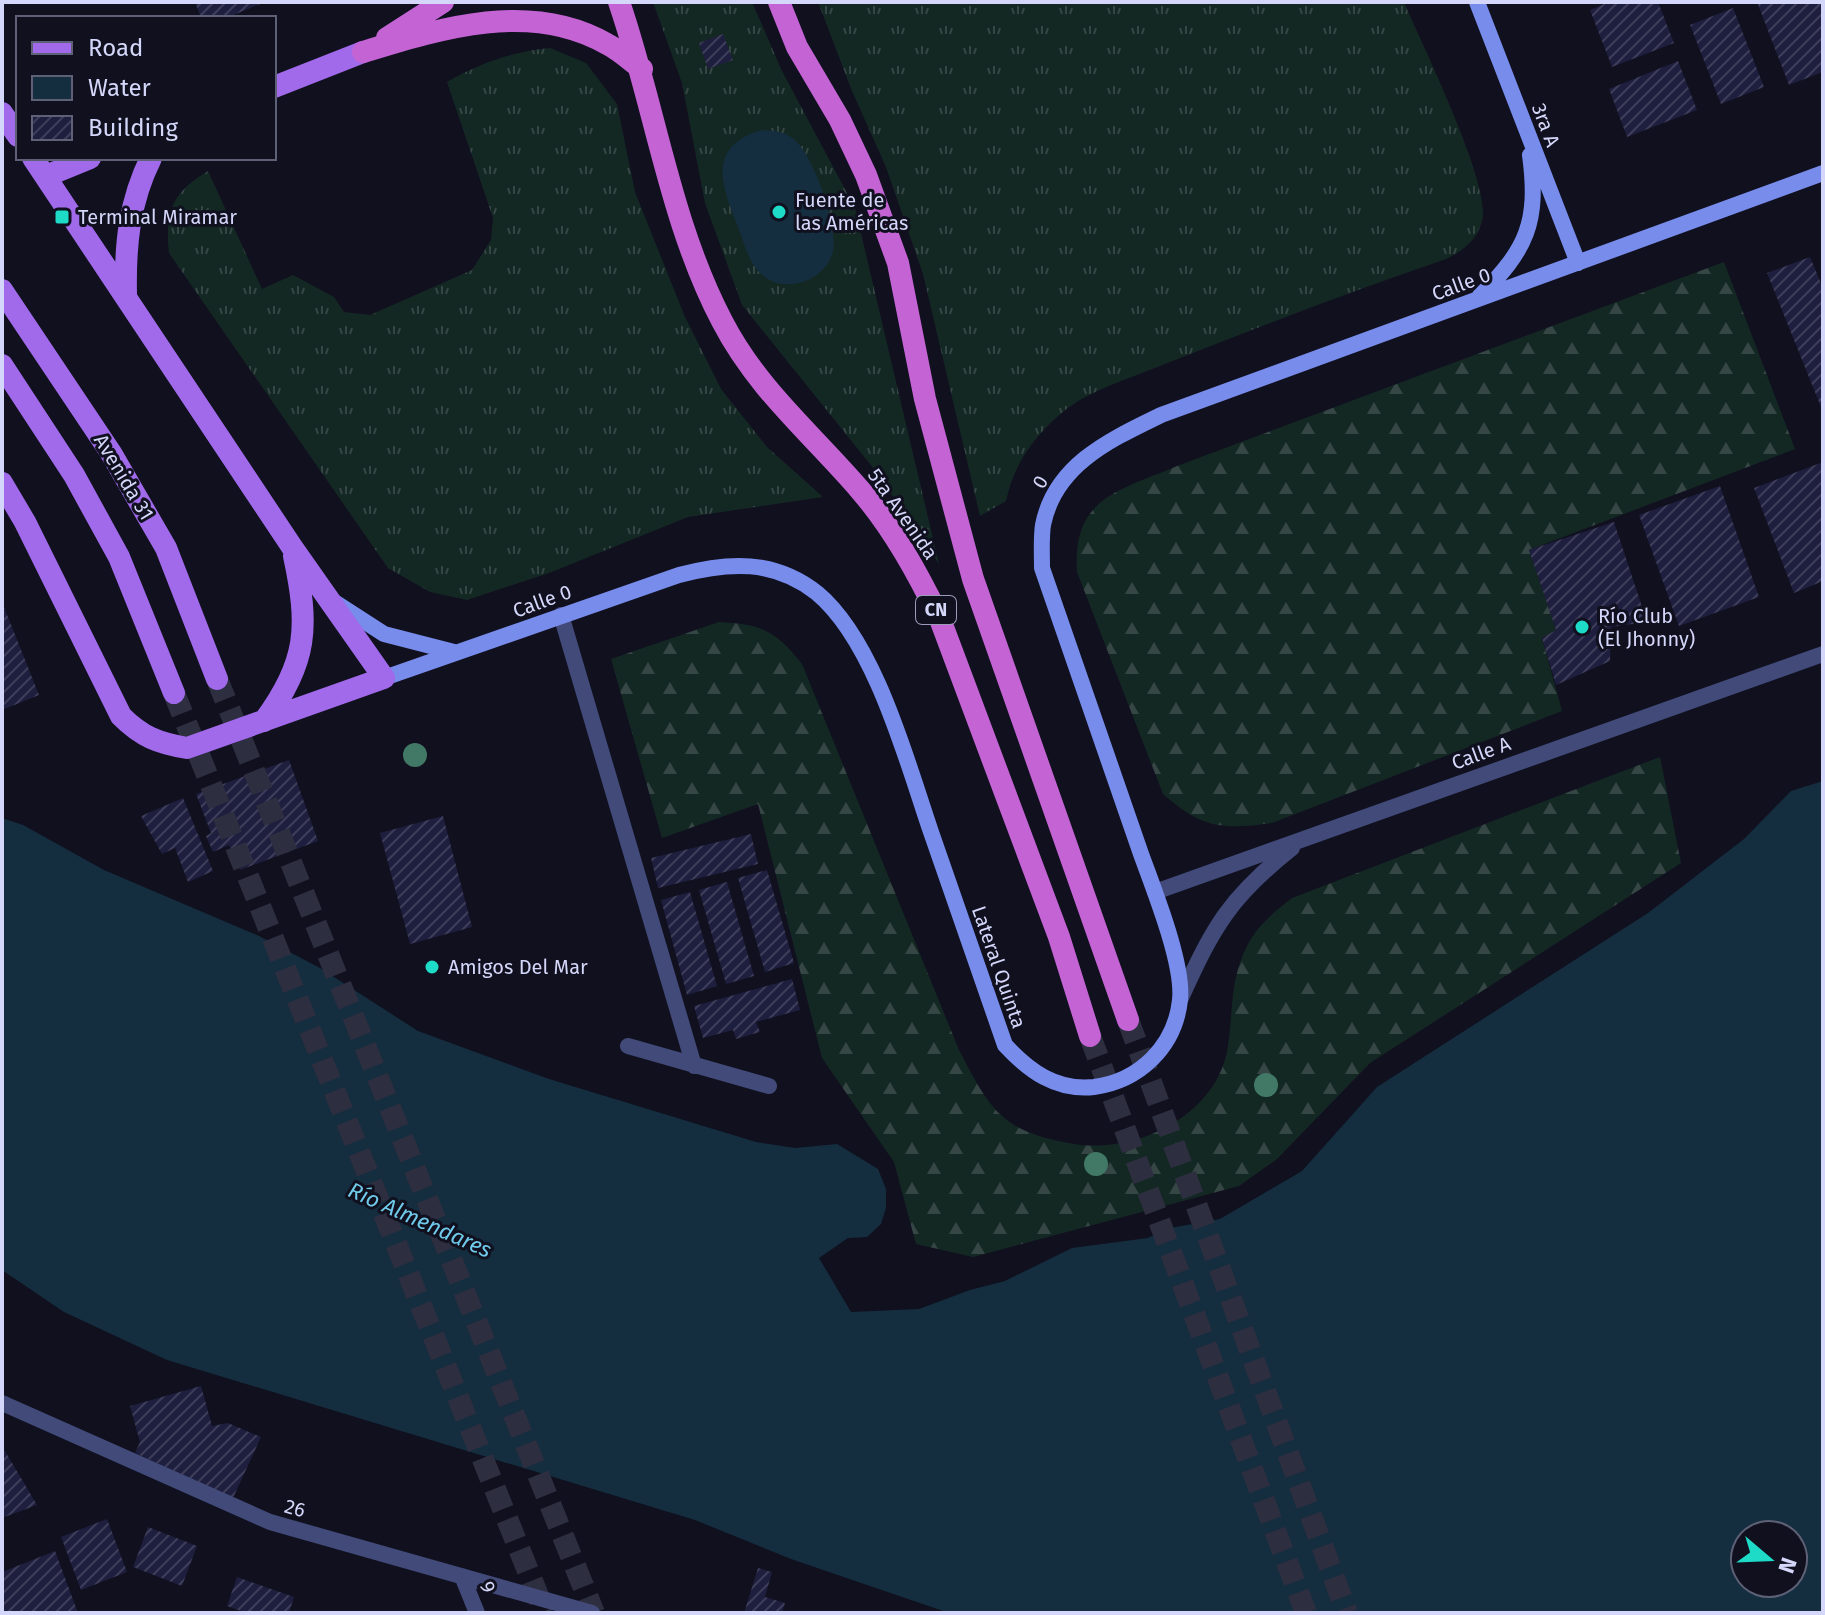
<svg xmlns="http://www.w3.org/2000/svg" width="1825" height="1615" viewBox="0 0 1825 1615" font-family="'Fira Sans',sans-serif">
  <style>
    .grass { fill: url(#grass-tufts) }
    .forest { fill: url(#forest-firs) }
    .water { fill: #142e3f; fill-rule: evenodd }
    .building { fill: url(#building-hatch) }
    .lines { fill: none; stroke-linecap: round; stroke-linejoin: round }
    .primary-tunnel { stroke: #2d2e40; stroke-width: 22; stroke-dasharray: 22 11; stroke-linecap: butt }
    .trunk-tunnel { stroke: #2d2e40; stroke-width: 22; stroke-dasharray: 22 11; stroke-linecap: butt }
    .service { stroke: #414a78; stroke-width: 16 }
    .minor { stroke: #414a78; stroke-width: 16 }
    .tertiary { stroke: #414a78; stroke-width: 16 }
    .secondary { stroke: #788cec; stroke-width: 16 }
    .primary { stroke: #a06aea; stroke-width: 22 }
    .trunk { stroke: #c464d4; stroke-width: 22 }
    .tree { fill: #427966 }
    .poi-dot { fill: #1edbc8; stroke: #10101f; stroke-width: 3 }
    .labels { text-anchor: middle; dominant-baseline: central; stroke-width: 6; stroke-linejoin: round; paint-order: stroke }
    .shield { fill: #10101f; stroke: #999bb8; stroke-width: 2 }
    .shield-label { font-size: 18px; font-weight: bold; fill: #d4d7f9 }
    .street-label { font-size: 20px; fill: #d4d7f9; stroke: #10101f }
    .poi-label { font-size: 20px; fill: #d4d7f9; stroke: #10101f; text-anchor: start }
    .water-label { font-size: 22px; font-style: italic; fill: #70cbeb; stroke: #10101f }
  </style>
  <defs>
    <pattern id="grass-tufts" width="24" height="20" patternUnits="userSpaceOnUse" patternTransform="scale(2)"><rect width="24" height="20" fill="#142823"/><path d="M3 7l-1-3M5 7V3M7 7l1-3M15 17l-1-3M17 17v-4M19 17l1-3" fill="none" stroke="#354644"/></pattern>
    <pattern id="forest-firs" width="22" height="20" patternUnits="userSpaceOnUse" patternTransform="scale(2)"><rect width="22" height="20" fill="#142823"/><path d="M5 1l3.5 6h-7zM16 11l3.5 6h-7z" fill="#354644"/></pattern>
    <pattern id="building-hatch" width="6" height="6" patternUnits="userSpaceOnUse" patternTransform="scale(2)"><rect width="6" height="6" fill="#1e1e3e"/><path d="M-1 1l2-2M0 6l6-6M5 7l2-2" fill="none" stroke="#3e3e5b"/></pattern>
  </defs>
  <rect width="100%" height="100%" fill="#10101f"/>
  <path class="grass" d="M653,2H752L782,71L855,208L939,564L874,469L742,305L705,203L682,83Z
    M818,2H1404C1421,43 1492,185 1482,221C1477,240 1463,251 1446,259C1352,291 1261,326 1170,362C1139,375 1089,390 1064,411C1035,435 1014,463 1006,501L980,516L923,274L886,167L852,91Z
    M550,48L586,63L617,104L635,192L685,317L721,389L767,447L823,497L688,517L549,573L467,600L430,592L388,568L169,253C165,212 171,193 208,171L262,289L293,275L334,297L344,312L370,315L472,270L491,240L493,218L447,82C481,63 511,52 550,48Z"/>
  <path class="forest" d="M1724,262L1795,449L1529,550L1556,630L1542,638L1562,711L1272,823C1221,830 1202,828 1163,794L1077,572C1072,497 1119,491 1177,466Z
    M719,622C762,624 776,631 802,664L959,1050C991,1112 1003,1132 1074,1144C1137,1154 1218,1115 1228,1046C1233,1012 1230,979 1247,946C1258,925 1274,912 1292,898L1660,757L1681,863L1370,1063L1277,1159L1239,1186L973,1257L916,1244L894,1162L822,1058L758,804L662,838L611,659Z"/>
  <path class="water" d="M761,130C771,131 782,131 791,137C813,151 841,231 832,255C822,283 783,294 761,274C749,263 745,245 739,230C723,188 704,148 761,130Z
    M1823,781V1613H949L791,1559L695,1520L167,1360L64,1312L2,1270V818L23,825L104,870L259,936L320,968L418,1031L549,1079L756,1142L795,1148L837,1144L878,1169L886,1189V1208L881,1224L867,1237L848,1238L819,1258L851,1312L919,1309L970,1290L1005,1281L1072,1248L1148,1238L1165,1229L1220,1219L1302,1171L1377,1087L1648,913L1744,839L1791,791ZM1745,1535H1793V1583H1745Z"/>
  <path class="building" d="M195,2H265L226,18H201Z
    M1609,2H1658L1674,43L1612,67L1590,10Z
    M1757,2H1820L1823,11V72L1789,85Z
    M1733,8L1764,87L1721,104L1690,25Z
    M723,34L733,60L708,69L699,43Z
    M1678,61L1697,110L1627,137L1609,89Z
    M1810,257L1823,288V412L1767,273Z
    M1823,462V581L1794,593L1754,488Z
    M1720,486L1759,597L1679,626L1639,515Z
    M1614,522L1647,622L1611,627L1610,661L1556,685L1542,638L1556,630L1529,550Z
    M2,602L39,695L2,710Z
    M289,760L318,841L240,870L229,845L213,852L206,836L211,833L196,794Z
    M183,798L213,871L188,882L175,848L162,854L141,816Z
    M443,816L472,927L410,944L380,833Z
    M751,834L758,864L658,888L651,858Z
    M767,870L794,963L765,972L738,878Z
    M727,882L754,976L726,984L699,890Z
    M690,892L717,986L687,995L661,900Z
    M792,979L800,1010L756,1022L760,1032L736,1039L733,1030L703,1038L694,1006Z
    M201,1386L212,1426L228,1423L261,1437L233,1498L135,1453L140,1442L130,1406Z
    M2,1446L37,1505L2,1518Z
    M107,1519L127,1572L81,1590L61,1537Z
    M148,1527L197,1546L182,1586L133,1567Z
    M55,1551L78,1613H2V1572Z
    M758,1568L772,1572L765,1597L785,1603L782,1613H744Z
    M237,1577L294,1597L289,1613H246L227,1606Z"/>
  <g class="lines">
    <path class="primary-tunnel" d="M217,679L594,1613
      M174,693L545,1613"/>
    <path class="trunk-tunnel" d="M1128,1020L1347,1613
      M1090,1036L1306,1613"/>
    <path class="service" d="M561,615L694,1066
      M628,1046L769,1086"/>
    <path class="minor" d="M2,1403L270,1522L592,1613
      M462,1576L477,1613"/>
    <path class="tertiary" d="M1155,892L1823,654
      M1181,998C1213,927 1230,897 1292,848"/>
    <path class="secondary" d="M1477,2L1578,263
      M1479,297C1527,249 1539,223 1530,155
      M336,603L384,634L454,652
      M384,678L679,575C728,562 774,559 817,593C875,641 907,762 931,832C956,903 981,974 1005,1045C1029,1071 1056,1091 1094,1087C1139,1081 1175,1047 1180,1000C1184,964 1154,890 1141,854C1108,759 1075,664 1042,568C1042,554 1041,538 1043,525C1055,464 1112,439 1161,415L1823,173"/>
    <path class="primary" d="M274,87L363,52
      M2,113L18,136
      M46,176L90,158
      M2,290L111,453L166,548L217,679
      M126,294C125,245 129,202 151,158
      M2,365L74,475L119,557L174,693
      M2,483L25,522L121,716C142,737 158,743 187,748L384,678L292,547L33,158
      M264,721C308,662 309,626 294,556"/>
    <path class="trunk" d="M619,2C655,107 670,222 722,321C757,389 811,433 860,490C893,528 918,574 940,619L1059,937L1090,1036
      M779,2L797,47L840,120L866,175L898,263L925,399L973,579L1128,1020
      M387,38L443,2
      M363,52C441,28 531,0 607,44C619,50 631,61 642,69"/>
  </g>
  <g class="tree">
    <circle cx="415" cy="755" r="12"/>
    <circle cx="1266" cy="1085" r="12"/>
    <circle cx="1096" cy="1164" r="12"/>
  </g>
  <g class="poi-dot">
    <circle cx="779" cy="212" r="8"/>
    <rect x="54" y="209" width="16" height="16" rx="4"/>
    <circle cx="1582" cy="627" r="8"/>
    <circle cx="432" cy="967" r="8"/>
  </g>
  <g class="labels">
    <rect class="shield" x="916" y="596" width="40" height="28" rx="6"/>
    <g class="shield-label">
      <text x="936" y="610">CN</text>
    </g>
    <g class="street-label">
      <text transform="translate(1546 125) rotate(69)">3ra A</text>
      <text transform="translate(1461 284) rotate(-20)">Calle 0</text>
      <text transform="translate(124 477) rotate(59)">Avenida 31</text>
      <text transform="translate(1040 482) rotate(-60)">0</text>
      <text transform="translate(903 514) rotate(55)">5ta Avenida</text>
      <text transform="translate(542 601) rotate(-20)">Calle 0</text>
      <text transform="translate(1481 753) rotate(-20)">Calle A</text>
      <text transform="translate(999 967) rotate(71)">Lateral Quinta</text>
      <text transform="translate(295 1508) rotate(16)">26</text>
      <text transform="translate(488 1587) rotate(68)">9</text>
    </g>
    <g class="poi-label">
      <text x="795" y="200">Fuente de<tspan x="795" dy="23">las Américas</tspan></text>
      <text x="78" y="217">Terminal Miramar</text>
      <text x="1598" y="616">Río Club<tspan x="1598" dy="23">(El Jhonny)</tspan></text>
      <text x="448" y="967">Amigos Del Mar</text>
    </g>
    <g class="water-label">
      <text transform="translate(420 1220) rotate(24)">Río Almendares</text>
    </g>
  </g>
  <rect width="1825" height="1615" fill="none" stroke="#d4d7f9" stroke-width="8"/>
  <rect x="16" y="16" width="260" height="144" fill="#10101f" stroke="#5e6076" stroke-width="2"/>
  <rect x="32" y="42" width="40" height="12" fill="#a06aea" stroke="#5e6076" stroke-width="2"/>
  <text x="88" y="56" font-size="24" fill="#d4d7f9">Road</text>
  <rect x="32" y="76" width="40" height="24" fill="#142e3f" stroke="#5e6076" stroke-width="2"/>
  <text x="88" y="96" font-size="24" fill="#d4d7f9">Water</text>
  <rect x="32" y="116" width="40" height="24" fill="url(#building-hatch)" stroke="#5e6076" stroke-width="2"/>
  <text x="88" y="136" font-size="24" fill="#d4d7f9">Building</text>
  <g transform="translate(1769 1559) rotate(109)"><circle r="38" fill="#10101f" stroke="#5e6076" stroke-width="2"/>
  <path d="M0-6L14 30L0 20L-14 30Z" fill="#1edbc8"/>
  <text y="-12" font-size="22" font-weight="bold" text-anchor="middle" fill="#d4d7f9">N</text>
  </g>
</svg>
